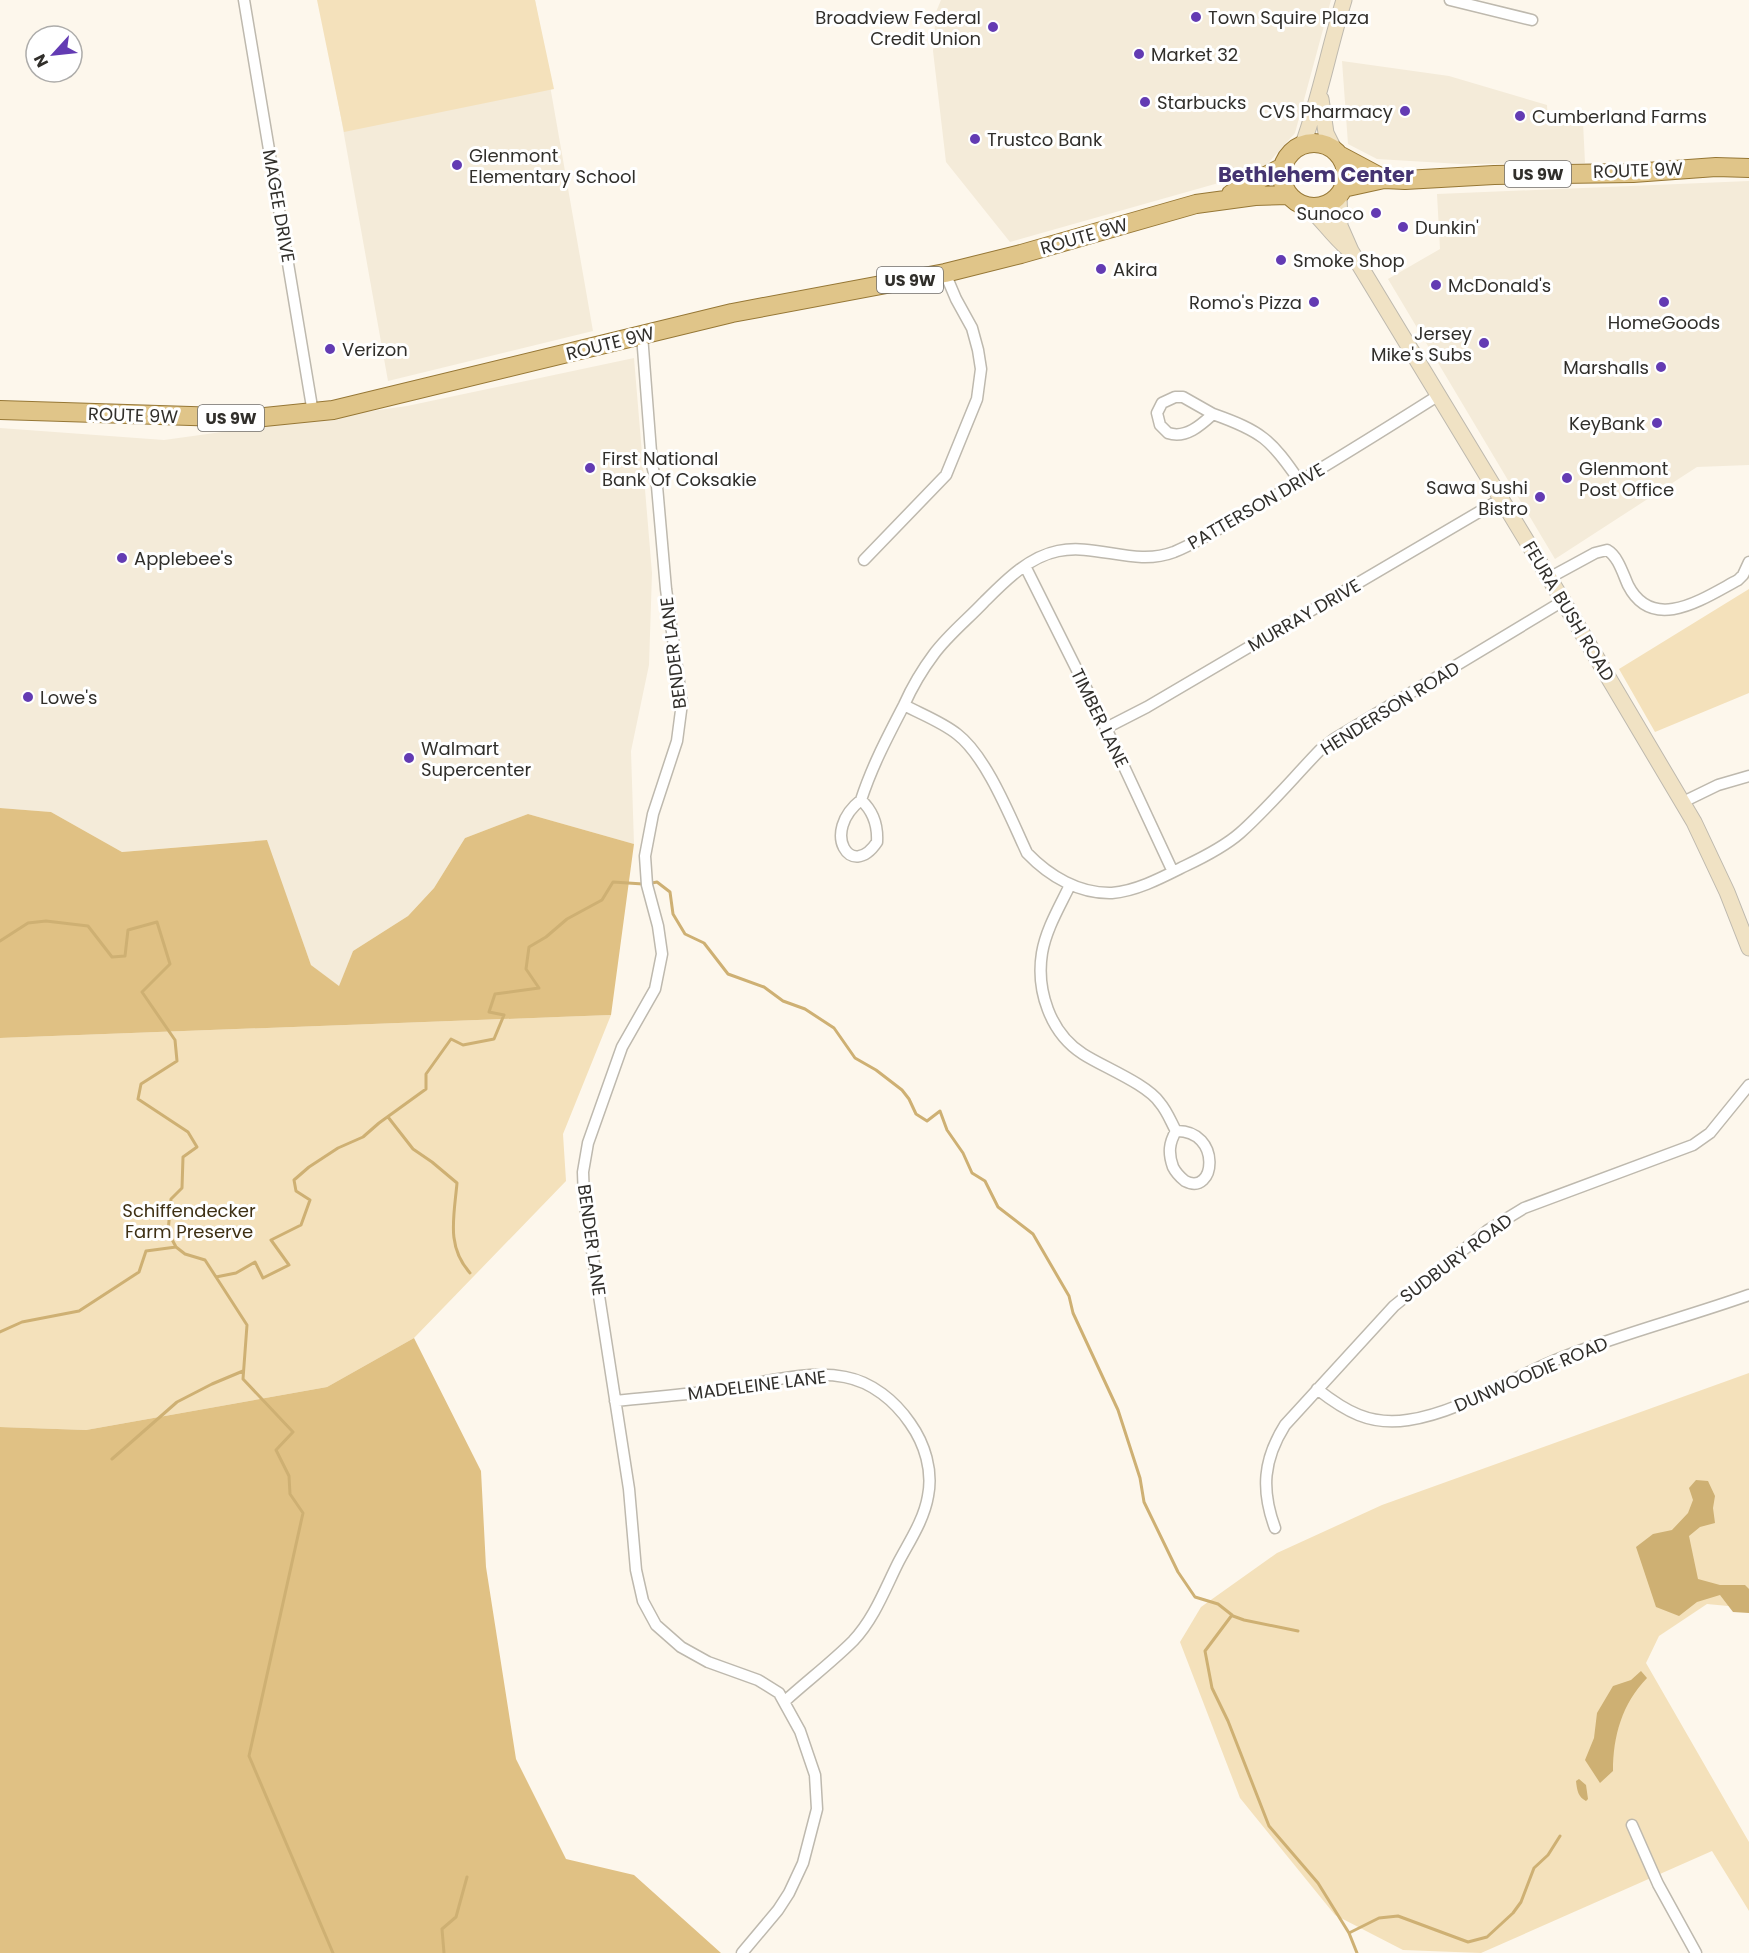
<svg xmlns="http://www.w3.org/2000/svg" width="1749" height="1953" viewBox="0 0 1749 1953" font-family="Poppins,sans-serif">
  <style>
    .built { fill: #f4ebd9 }
    .green { fill: #f4e1bb }
    .forest { fill: #e0c184 }
    .water { fill: #ceb073 }
    .lines { fill: none; stroke-linecap: round; stroke-linejoin: round }
    .stream { stroke: #ceb073; stroke-width: 3 }
    .street-casing { stroke: #beb9ae; stroke-width: 13 }
    .secondary-casing { stroke: #beb9ae; stroke-width: 17 }
    .primary-casing { stroke: #967735; stroke-width: 20 }
    .street { stroke: #fff; stroke-width: 10 }
    .secondary { stroke: #f0e2c4; stroke-width: 15 }
    .primary { stroke: #e0c589; stroke-width: 18 }
    .poi-dot { fill: #633bb3; stroke: #fff; stroke-width: 2 }
    .labels { text-anchor: middle; dominant-baseline: central; stroke-width: 6; stroke-linejoin: round; paint-order: stroke }
    .shield { fill: #fff; stroke: #6f6d6b; stroke-width: 1.5 }
    .shield-label { font-size: 16px; font-weight: bold; fill: #312f2b }
    .poi-label { font-size: 18px; fill: #312f2b; stroke: #fff; text-anchor: start }
    .street-label { font-size: 18px; fill: #312f2b; stroke: #fff }
    .park-label { font-size: 18px; fill: #3e3014; stroke: #fff }
    .quarter-label { font-size: 21px; font-weight: bold; fill: #453471; stroke: #fff }
  </style>
  <rect width="100%" height="100%" fill="#fdf7ec"/>
  <path class="built" d="M320,0H535L593,331L388,381Z
    M941,0H1331L1295,133L1261,171L1010,242L946,162L933,51L936,12Z
    M1342,61L1449,76L1547,105L1548,123L1583,122L1585,163L1461,164L1377,159L1348,144Z
    M1749,181V465L1697,467L1555,559L1388,279L1440,249L1437,194Z
    M634,358L652,573L649,665L631,751L634,844L528,814L465,838L434,888L408,916L353,951L339,987L311,965L266,840L122,852L51,812L0,808V428L164,440L407,406Z"/>
  <path class="green" d="M317,0H535L554,89L344,132Z
    M1749,589V693L1655,732L1619,669Z
    M611,1015L563,1134L566,1181L414,1338L327,1387L86,1430L0,1427V1038Z
    M1749,1373V1608L1707,1604L1659,1636L1646,1663L1749,1842V1911L1712,1851L1481,1953L1403,1950L1335,1915L1240,1798L1180,1642L1201,1607L1277,1553L1382,1505Z"/>
  <path class="forest" d="M0,808L51,812L122,852L267,840L311,965L339,986L353,951L408,916L434,888L465,838L528,814L634,844L611,1015L0,1038Z
    M414,1338L481,1471L486,1567L516,1759L566,1859L634,1875L721,1953H0V1427L86,1430L327,1387Z"/>
  <path class="water" d="M1696,1480L1708,1481L1715,1496L1713,1508L1715,1523L1700,1527L1689,1536L1698,1579L1720,1585H1745L1749,1589V1613L1733,1612L1720,1595L1697,1602L1679,1616L1656,1607L1636,1547L1653,1534L1672,1530L1688,1513L1693,1500L1689,1488Z
    M1641,1671L1647,1678C1622,1704 1613,1736 1613,1771L1600,1783L1585,1760L1594,1738L1597,1713L1613,1686L1631,1680Z
    M1579,1779L1586,1785L1588,1799L1586,1801C1578,1797 1577,1790 1576,1781Z"/>
  <g class="lines">
    <path class="stream" d="M652,883L657,882L670,892L673,914L685,934L704,943L728,974L764,987L783,1001L805,1009L834,1028L855,1058L876,1070L902,1090L909,1099L916,1114L927,1121L940,1111L947,1130L963,1153L972,1173L985,1181L998,1207L1033,1234L1069,1296L1073,1313L1118,1410L1140,1478L1144,1502L1178,1572L1195,1597L1218,1604L1232,1615L1205,1651L1212,1688L1228,1721L1269,1826L1318,1883L1349,1933L1357,1953
      M0,941L28,923L46,921L88,926L112,957L125,956L128,930L157,922L170,964L142,992L175,1040L177,1061L141,1084L138,1099L188,1132L197,1147L183,1157L182,1188L171,1199L168,1232L176,1247L185,1254L205,1260L216,1277L236,1273L255,1262L263,1278L289,1265L271,1240L301,1225L310,1200L296,1191L294,1180L309,1167L338,1148L363,1137L379,1123L426,1089V1074L451,1039L463,1045L494,1039L504,1015L489,1012L495,994L539,988L526,969L529,947L546,937L567,919L602,900L613,882L643,884
      M388,1117L413,1149L432,1162L457,1183C454,1217 446,1246 470,1273
      M216,1277L247,1325L243,1379L293,1432L276,1450L289,1476L290,1494L303,1513L249,1756L333,1953
      M0,1332L22,1322L79,1311L139,1272L146,1251L176,1247
      M112,1459L177,1402L212,1384L243,1371
      M1233,1616L1244,1620L1298,1631
      M1349,1933L1379,1918L1398,1916L1468,1942L1487,1937L1513,1913L1521,1902L1534,1868L1548,1855L1560,1836
      M444,1953L442,1929L456,1917L467,1877"/>
    <g class="street-casing">
      <path id="street" d="M244,0L313,413
        M1450,0L1532,20
        M642,335L652,465L657,486L666,589L682,703L677,741L653,814L645,856L647,885L658,926L662,954L655,989L622,1047L588,1143L583,1172L584,1199L629,1489L636,1570L643,1601L656,1625L681,1647L708,1662L758,1680L779,1693L800,1731L815,1775L817,1809L803,1863L789,1893L778,1910L742,1953
        M1175,397H1183L1213,414C1201,425 1186,439 1168,433L1160,425L1157,413L1162,403Z
        M1213,414C1261,431 1271,439 1300,482
        M864,560L946,475L977,399L981,369L978,350L972,328L956,299L945,273
        M1025,566L1106,728L1173,872
        M1549,578L1595,553L1607,550C1618,556 1623,574 1628,585C1653,634 1704,598 1738,580L1743,575L1749,562
        M904,705C921,714 942,722 957,734C987,757 1011,819 1027,853C1049,876 1079,894 1112,893C1137,891 1163,877 1185,866C1204,857 1224,847 1240,833C1268,808 1294,777 1320,750L1334,739L1563,601
        M1106,728L1147,707L1501,499
        M861,800C872,766 888,736 904,705C912,687 922,670 934,654C948,635 968,619 984,602C1004,582 1028,557 1058,551C1097,543 1135,567 1174,552C1203,540 1230,522 1257,506C1319,471 1379,433 1439,395
        M861,800C873,811 878,825 877,842C851,881 820,832 861,800Z
        M1683,802L1718,785L1749,776
        M1070,885C1060,906 1046,929 1042,953C1036,990 1050,1033 1083,1054C1103,1067 1147,1084 1160,1103C1167,1111 1171,1122 1176,1131
        M1176,1131C1222,1130 1216,1197 1185,1181C1180,1177 1176,1173 1173,1167C1168,1153 1169,1143 1176,1131Z
        M1317,1389C1345,1411 1370,1426 1408,1420C1462,1412 1513,1376 1563,1357C1624,1333 1687,1317 1749,1295
        M615,1401C650,1397 685,1395 719,1390C759,1384 806,1369 845,1377C872,1382 895,1401 910,1423C925,1444 933,1471 928,1496C924,1520 909,1542 898,1563C885,1589 874,1619 853,1641C832,1662 807,1681 785,1701
        M1275,1528C1261,1490 1263,1460 1285,1425L1394,1306L1488,1230L1524,1208L1693,1145L1710,1133L1749,1085
        M1632,1825L1658,1884L1696,1953"/>
    </g>
    <g class="secondary-casing">
      <path id="secondary" d="M1321,99L1326,133L1335,151
        M1303,144C1320,97 1329,48 1344,0
        M1339,194L1340,226L1351,251L1563,601L1694,822L1727,892L1749,948
        M1306,205C1321,218 1332,235 1347,248"/>
    </g>
    <g class="primary-casing">
      <path id="primary" d="M1282 175a32 32 0 1 1 64 0a32 32 0 1 1-64 0Z
        M1339,155L1384,179
        M1343,188L1384,179L1405,180L1494,175L1633,173L1716,167L1749,168
        M1231,194L1283,167
        M0,410L254,418L333,410L732,313L945,273L1021,254L1196,204L1255,196L1289,195"/>
    </g>
    <use href="#street" class="street"/>
    <use href="#secondary" class="secondary"/>
    <use href="#primary" class="primary"/>
  </g>
  <g class="poi-dot">
    <circle cx="1196" cy="17" r="6"/>
    <circle cx="993" cy="27" r="6"/>
    <circle cx="1139" cy="54" r="6"/>
    <circle cx="1145" cy="102" r="6"/>
    <circle cx="1405" cy="111" r="6"/>
    <circle cx="1520" cy="116" r="6"/>
    <circle cx="975" cy="139" r="6"/>
    <circle cx="457" cy="165" r="6"/>
    <circle cx="1376" cy="213" r="6"/>
    <circle cx="1403" cy="227" r="6"/>
    <circle cx="1281" cy="260" r="6"/>
    <circle cx="1101" cy="269" r="6"/>
    <circle cx="1436" cy="285" r="6"/>
    <circle cx="1314" cy="302" r="6"/>
    <circle cx="1664" cy="302" r="6"/>
    <circle cx="1484" cy="343" r="6"/>
    <circle cx="330" cy="349" r="6"/>
    <circle cx="1661" cy="367" r="6"/>
    <circle cx="1657" cy="423" r="6"/>
    <circle cx="590" cy="468" r="6"/>
    <circle cx="1567" cy="478" r="6"/>
    <circle cx="1540" cy="497" r="6"/>
    <circle cx="122" cy="558" r="6"/>
    <circle cx="28" cy="697" r="6"/>
    <circle cx="409" cy="758" r="6"/>
  </g>
  <g class="labels">
    <g class="shield">
      <rect x="1505" y="161" width="66" height="26" rx="4.5"/>
      <rect x="877" y="267" width="66" height="26" rx="4.5"/>
      <rect x="198" y="405" width="66" height="26" rx="4.5"/>
    </g>
    <g class="shield-label">
      <text x="1538" y="174">US 9W</text>
      <text x="910" y="280">US 9W</text>
      <text x="231" y="418">US 9W</text>
    </g>
    <g class="poi-label">
      <text x="981" y="17" text-anchor="end">Broadview Federal<tspan x="981" dy="21">Credit Union</tspan></text>
      <text x="1208" y="17">Town Squire Plaza</text>
      <text x="1151" y="54">Market 32</text>
      <text x="1157" y="102">Starbucks</text>
      <text x="1393" y="111" text-anchor="end">CVS Pharmacy</text>
      <text x="1532" y="116">Cumberland Farms</text>
      <text x="987" y="139">Trustco Bank</text>
      <text x="469" y="155">Glenmont<tspan x="469" dy="21">Elementary School</tspan></text>
      <text x="1364" y="213" text-anchor="end">Sunoco</text>
      <text x="1415" y="227">Dunkin'</text>
      <text x="1293" y="260">Smoke Shop</text>
      <text x="1113" y="269">Akira</text>
      <text x="1448" y="285">McDonald's</text>
      <text x="1302" y="302" text-anchor="end">Romo's Pizza</text>
      <text x="1664" y="322" text-anchor="middle">HomeGoods</text>
      <text x="1472" y="333" text-anchor="end">Jersey<tspan x="1472" dy="21">Mike's Subs</tspan></text>
      <text x="342" y="349">Verizon</text>
      <text x="1649" y="367" text-anchor="end">Marshalls</text>
      <text x="1645" y="423" text-anchor="end">KeyBank</text>
      <text x="602" y="458">First National<tspan x="602" dy="21">Bank Of Coksakie</tspan></text>
      <text x="1579" y="468">Glenmont<tspan x="1579" dy="21">Post Office</tspan></text>
      <text x="1528" y="487" text-anchor="end">Sawa Sushi<tspan x="1528" dy="21">Bistro</tspan></text>
      <text x="134" y="558">Applebee's</text>
      <text x="40" y="697">Lowe's</text>
      <text x="421" y="748">Walmart<tspan x="421" dy="21">Supercenter</tspan></text>
    </g>
    <g class="street-label">
      <text transform="translate(1638 170) rotate(-2)">ROUTE 9W</text>
      <text transform="translate(279 206) rotate(80)">MAGEE DRIVE</text>
      <text transform="translate(1084 236) rotate(-16)">ROUTE 9W</text>
      <text transform="translate(610 343) rotate(-14)">ROUTE 9W</text>
      <text transform="translate(133 415) rotate(2)">ROUTE 9W</text>
      <text transform="translate(1256 506) rotate(-30)">PATTERSON DRIVE</text>
      <text transform="translate(1569 611) rotate(59)">FEURA BUSH ROAD</text>
      <text transform="translate(1304 615) rotate(-30)">MURRAY DRIVE</text>
      <text transform="translate(673 653) rotate(-97)">BENDER LANE</text>
      <text transform="translate(1390 708) rotate(-32)">HENDERSON ROAD</text>
      <text transform="translate(1100 718) rotate(64)">TIMBER LANE</text>
      <text transform="translate(592 1240) rotate(82)">BENDER LANE</text>
      <text transform="translate(1456 1258) rotate(-37)">SUDBURY ROAD</text>
      <text transform="translate(1531 1374) rotate(-23)">DUNWOODIE ROAD</text>
      <text transform="translate(757 1385) rotate(-7)">MADELEINE LANE</text>
    </g>
    <g class="park-label">
      <text x="189" y="1210">Schiffendecker<tspan x="189" dy="21">Farm Preserve</tspan></text>
    </g>
    <g class="quarter-label">
      <text x="1316" y="174">Bethlehem Center</text>
    </g>
  </g>
  <g transform="translate(54 54) rotate(243)"><circle r="28" fill="#ffffff" stroke="#adacaa" stroke-width="1.5"/>
  <path d="M0-4.5L10 22L0 15L-10 22Z" fill="#633bb3"/>
  <text y="-9" font-size="16" font-weight="bold" text-anchor="middle" fill="#312f2b">N</text>
  </g>
</svg>
